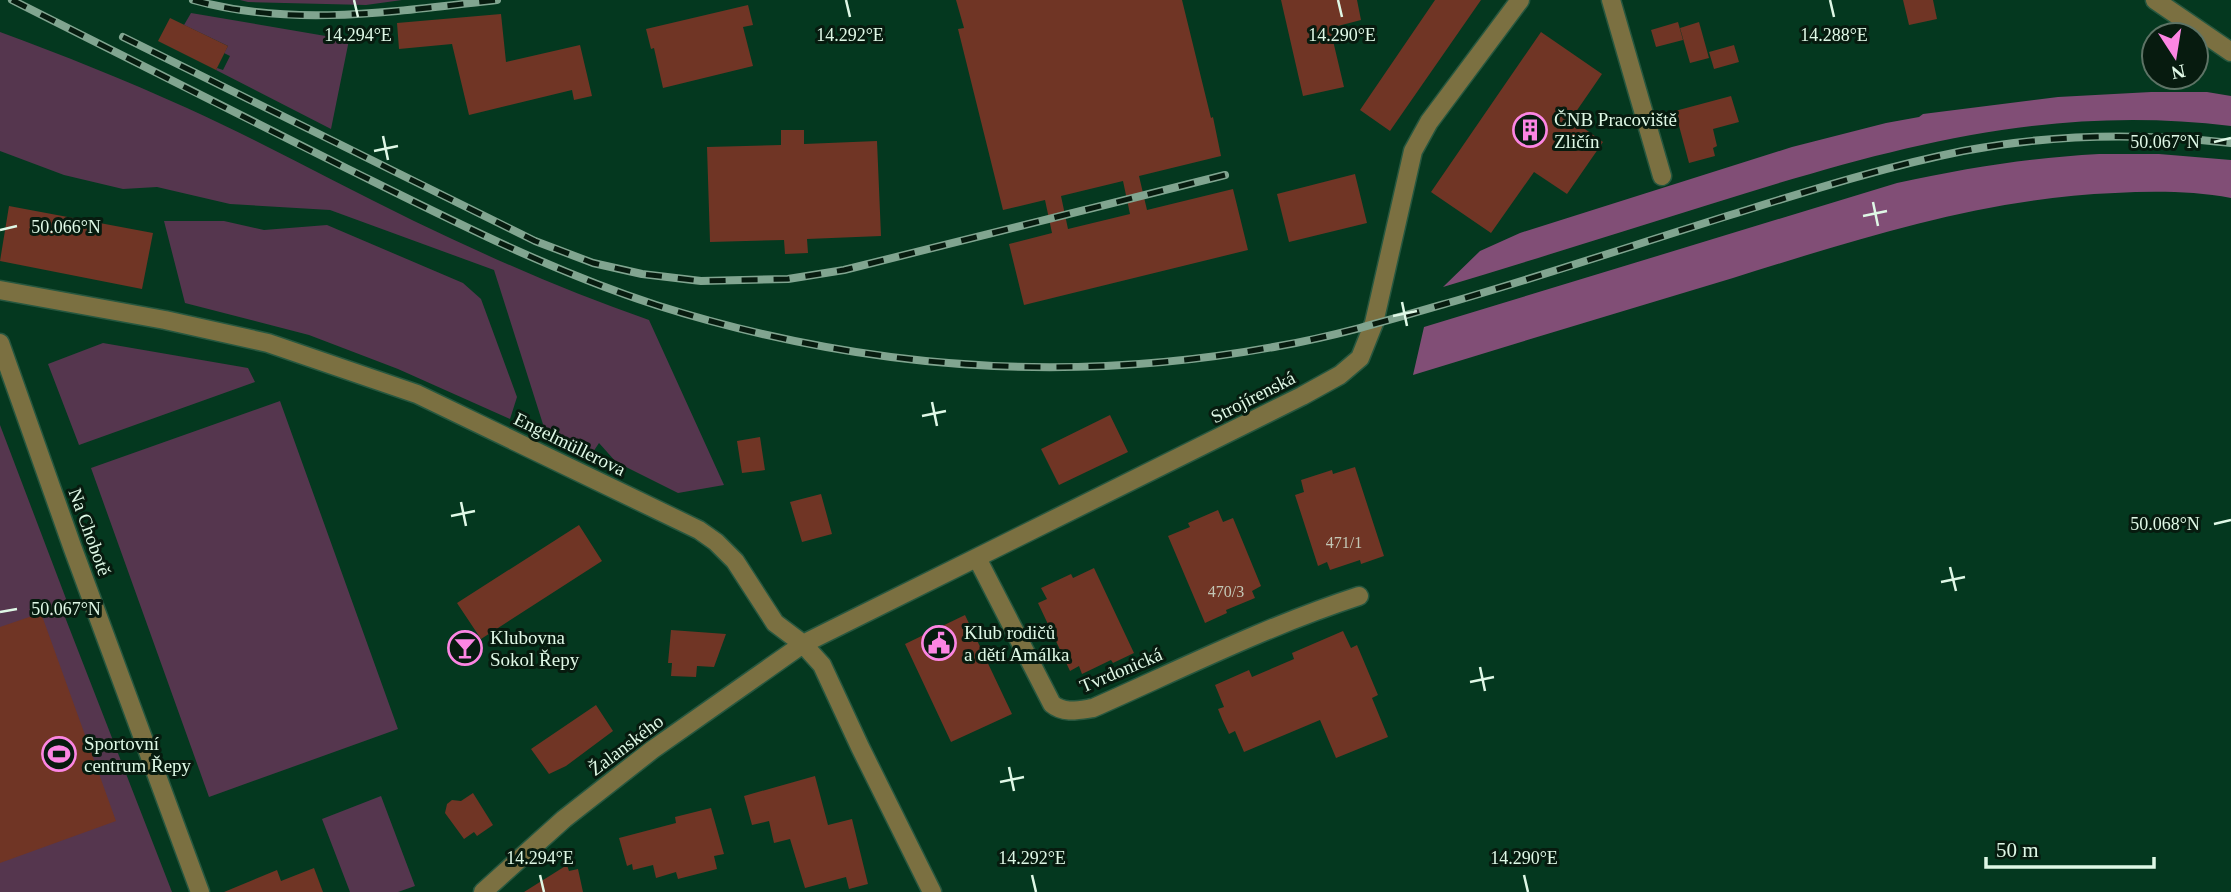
<svg xmlns="http://www.w3.org/2000/svg" width="2231" height="892" viewBox="0 0 2231 892" font-family="'Times New Roman',serif">
  <style>
    .green { fill: #55364e }
    .forest { fill: #814e76 }
    .building { fill: #703525; fill-rule: evenodd }
    .lines { fill: none; stroke-linecap: round; stroke-linejoin: round }
    .minor-casing { stroke: #27573f; stroke-width: 21 }
    .minor { stroke: #7b7041; stroke-width: 18 }
    .rail-casing { stroke: #81a590; stroke-width: 8 }
    .rail { stroke: #071b0f; stroke-width: 5; stroke-dasharray: 16; stroke-linecap: butt }
    .ticks { fill: none; stroke: #dff8e6; stroke-width: 2.5 }
    .labels { text-anchor: middle; dominant-baseline: central; stroke-width: 6; stroke-linejoin: round; paint-order: stroke }
    .number-label { font-size: 16px; fill: #c3c7b6 }
    .poi-label { font-size: 19px; fill: #dff8e6; stroke: #071b0f; text-anchor: start }
    .street-label { font-size: 19px; fill: #dff8e6; stroke: #071b0f }
    .ticks-label { font-size: 18px; text-anchor: middle; fill: #dff8e6; stroke: #071b0f; stroke-width: 6; stroke-linejoin: round; paint-order: stroke }
  </style>
  <rect width="100%" height="100%" fill="#04381f"/>
  <path class="green" d="M240,0H402L366,5L248,2Z
    M191,13L349,40L331,129L216,70L217,68L223,70L230,56L224,53L228,46L184,25Z
    M0,32C63,55 125,80 187,108C264,143 338,184 414,221C491,258 568,292 649,320L724,485L678,493L616,462L599,443L591,455L548,440L494,270L330,210L230,204L157,187L123,189L64,175L0,151Z
    M164,221H224L264,230L327,225L463,283L481,299L517,397L510,419L398,369L309,335L185,303Z
    M103,343L248,368L255,382L79,445L48,364Z
    M280,401L398,729L209,797L91,468Z
    M0,425L68,604L65,617L172,892H0Z
    M381,796L415,886L398,892H350L322,819Z"/>
  <path class="forest" d="M2151,92H2207L2231,96V126C2044,103 1887,149 1711,204C1622,232 1532,260 1443,287L1480,251L1520,233L1792,147L1886,123L1919,117L1923,114L2058,97Z
    M2099,154H2159L2231,160V198C2193,191 2154,191 2115,193C1983,198 1858,239 1733,278C1626,310 1520,342 1413,375L1424,327L1897,183C1967,168 2027,158 2099,154Z"/>
  <path class="building" d="M956,0H1182L1211,118L1213,117L1221,156L1139,176L1147,210L1233,189L1248,250L1024,305L1009,244L1052,233L1045,200L1003,210L958,29L964,28ZM1123,181L1130,214L1068,229L1061,196Z
    M1281,0H1357L1361,20L1330,28L1344,87L1303,96Z
    M1435,0H1481L1390,131L1360,110Z
    M1903,0H1933L1937,19L1909,25Z
    M748,5L753,25L743,27L753,66L663,88L654,48L651,49L646,29Z
    M501,14L506,62L580,45L592,96L574,100L572,90L469,115L452,44L399,49L397,23Z
    M170,18L228,46L216,70L158,41Z
    M1678,22L1683,40L1656,47L1651,30Z
    M1699,22L1709,58L1690,63L1680,28Z
    M1541,32L1602,74L1571,119L1603,142L1567,194L1534,172L1491,233L1431,192Z
    M1734,45L1739,62L1714,69L1709,52Z
    M1731,96L1739,122L1713,129L1717,146L1713,148L1715,156L1689,163L1675,111Z
    M781,130H804V144L877,141L881,236L807,239L808,253L785,254L784,240L710,242L707,147L781,145Z
    M1355,174L1367,223L1289,242L1277,194Z
    M9,206L153,233L142,289L0,261Z
    M1110,415L1128,452L1059,485L1041,449Z
    M760,437L765,470L742,473L737,441Z
    M1355,467L1384,556L1361,564L1360,560L1330,570L1327,562L1318,566L1295,495L1304,492L1301,480L1332,470L1333,474Z
    M821,494L832,534L802,542L790,502Z
    M1218,510L1223,522L1233,518L1261,586L1252,591L1255,598L1226,610L1227,613L1205,623L1168,536L1190,527L1188,523Z
    M579,525L602,561L481,639L457,603Z
    M1094,568L1134,653L1113,663L1111,660L1082,674L1079,666L1070,671L1038,603L1047,599L1041,588L1071,574L1073,578Z
    M41,613L116,821L0,863V627Z
    M965,615L1012,714L951,742L905,644Z
    M671,630L726,634L714,667L697,666L696,677L671,676L672,663H668Z
    M1343,631L1351,648L1357,645L1378,695L1372,698L1388,737L1336,758L1320,720L1244,752L1235,731L1229,734L1222,719L1218,709L1224,707L1215,685L1249,670L1252,677L1294,659L1292,653Z
    M596,705L613,731L566,766L549,774L531,749Z
    M815,776L828,825L852,819L868,884L849,889L846,877L805,888L790,839L774,843L769,821L752,825L744,796Z
    M473,793L493,825L477,836L474,832L464,839L445,813L447,804L452,800L461,801Z
    M711,808L724,854L714,856L717,869L678,879L676,872L656,878L653,865L633,870L632,864L627,866L619,838L676,823L675,817Z
    M567,865L569,871L578,869L583,892H524Z
    M314,868L323,892H224L277,870L281,881Z"/>
  <g class="lines">
    <g class="minor-casing">
      <path id="minor" d="M1611,0L1662,176
        M2155,0L2231,52
        M0,290L165,320L268,343L417,394L699,530L716,542L735,561L775,623L803,644L822,665L860,747L932,892
        M0,343L73,549L200,892
        M977,558L1052,704C1064,714 1079,710 1093,708C1181,669 1267,626 1359,596
        M483,892L564,819L652,750L803,644L1302,396L1340,375L1360,358L1374,323L1413,151L1429,122L1520,0"/>
    </g>
    <use href="#minor" class="minor"/>
    <g class="rail-casing">
      <path id="rail" d="M12,0C124,56 235,113 346,168C447,218 548,270 656,305C859,369 1069,385 1279,346C1336,336 1393,319 1448,303C1542,276 1634,245 1727,216C1805,192 1883,167 1963,151C2051,134 2143,133 2231,143
        M193,0C292,28 398,11 497,0
        M123,37L535,241L593,263L642,274L701,281L788,279L844,270L1225,175"/>
    </g>
    <use href="#rail" class="rail"/>
  </g>
  <path class="ticks" d="M354,0L358,17M846,0L850,17M1338,0L1342,17M1830,0L1834,17M383,136L388,160M2214,142L2231,138M374,151L398,146M1873,202L1878,226M1863,216L1887,211M0,230L17,226M1402,302L1407,326M1393,316L1417,311M932,402L937,426M922,416L946,411M461,502L466,526M451,516L475,511M2214,524L2231,520M1950,567L1956,591M1941,582L1965,577M0,612L17,609M1480,667L1485,691M1470,682L1494,677M1009,767L1014,791M1000,782L1024,777M540,875L544,892M1032,875L1036,892M1524,875L1528,892"/>
  <defs>
    <g id="building-ring" transform="scale(1.75)"><circle r="9.5" fill="#071b0f" stroke="#fc86e3" stroke-width="1.5"/><path d="M-4-6H4V6H1V3H-1V6H-4ZM-2.5-4.3h1.7v1.8h-1.7ZM.8-4.3h1.7v1.8H.8ZM-2.5-1h1.7V.8h-1.7ZM.8-1h1.7V.8H.8Z" fill="#fc86e3"/></g>
    <g id="civic-ring" transform="scale(1.75)"><circle r="9.5" fill="#071b0f" stroke="#fc86e3" stroke-width="1.5"/><path d="M-.6-6.5H3V-4.5H.6V-3L4-1V1h2V6H-6V1h2V-1L-.6-3ZM-1.2 2.5V6h2.4V2.5Z" fill="#fc86e3"/></g>
    <g id="bar-ring" transform="scale(1.75)"><circle r="9.5" fill="#071b0f" stroke="#fc86e3" stroke-width="1.5"/><path d="M-6-5H6L.8 .8V4.5H3.5V6h-7V4.5H-.8V.8Z" fill="#fc86e3"/></g>
    <g id="stadium-ring" transform="scale(1.75)"><circle r="9.5" fill="#071b0f" stroke="#fc86e3" stroke-width="1.5"/><path d="M0-5a6.5 5 0 1 0 0 10a6.5 5 0 1 0 0-10ZM-3.5-1.8h7v3.6h-7Z" fill="#fc86e3"/></g>
  </defs>
  <g fill-rule="evenodd">
    <use href="#building-ring" x="1530" y="130"/>
    <use href="#civic-ring" x="939" y="643"/>
    <use href="#bar-ring" x="465" y="648"/>
    <use href="#stadium-ring" x="59" y="754"/>
  </g>
  <g class="labels">
    <g class="number-label">
      <text x="1344" y="542">471/1</text>
      <text x="1226" y="591">470/3</text>
    </g>
    <g class="poi-label">
      <text x="1554" y="119">ČNB Pracoviště<tspan x="1554" dy="22">Zličín</tspan></text>
      <text x="964" y="632">Klub rodičů<tspan x="964" dy="22">a dětí Amálka</tspan></text>
      <text x="490" y="637">Klubovna<tspan x="490" dy="22">Sokol Řepy</tspan></text>
      <text x="84" y="743">Sportovní<tspan x="84" dy="22">centrum Řepy</tspan></text>
    </g>
    <g class="street-label">
      <text transform="translate(1253 397) rotate(-27)">Strojírenská</text>
      <text transform="translate(570 444) rotate(26)">Engelmüllerova</text>
      <text transform="translate(90 532) rotate(70)">Na Chobotě</text>
      <text transform="translate(1121 670) rotate(-23)">Tvrdonická</text>
      <text transform="translate(626 745) rotate(-37)">Žalanského</text>
    </g>
  </g>
  <g class="ticks-label">
    <text x="358" y="41">14.294°E</text>
    <text x="850" y="41">14.292°E</text>
    <text x="1342" y="41">14.290°E</text>
    <text x="1834" y="41">14.288°E</text>
    <text x="2165" y="148">50.067°N</text>
    <text x="66" y="233">50.066°N</text>
    <text x="2165" y="530">50.068°N</text>
    <text x="66" y="615">50.067°N</text>
    <text x="540" y="864">14.294°E</text>
    <text x="1032" y="864">14.292°E</text>
    <text x="1524" y="864">14.290°E</text>
  </g>
  <g transform="translate(2175 56) rotate(168)"><circle r="33" fill="#071b0f" stroke="#5d7365" stroke-width="2"/>
  <path d="M0-5L12 26L0 18L-12 26Z" fill="#fc86e3"/>
  <text y="-10" font-size="19" font-weight="bold" text-anchor="middle" fill="#dff8e6">N</text>
  </g>
  <path d="M1986 857v10h168v-10" fill="none" stroke="#dff8e6" stroke-width="3.5"/>
  <text x="1996" y="857" font-size="21" fill="#dff8e6" stroke="#071b0f" stroke-width="5" paint-order="stroke">50 m</text>
</svg>
